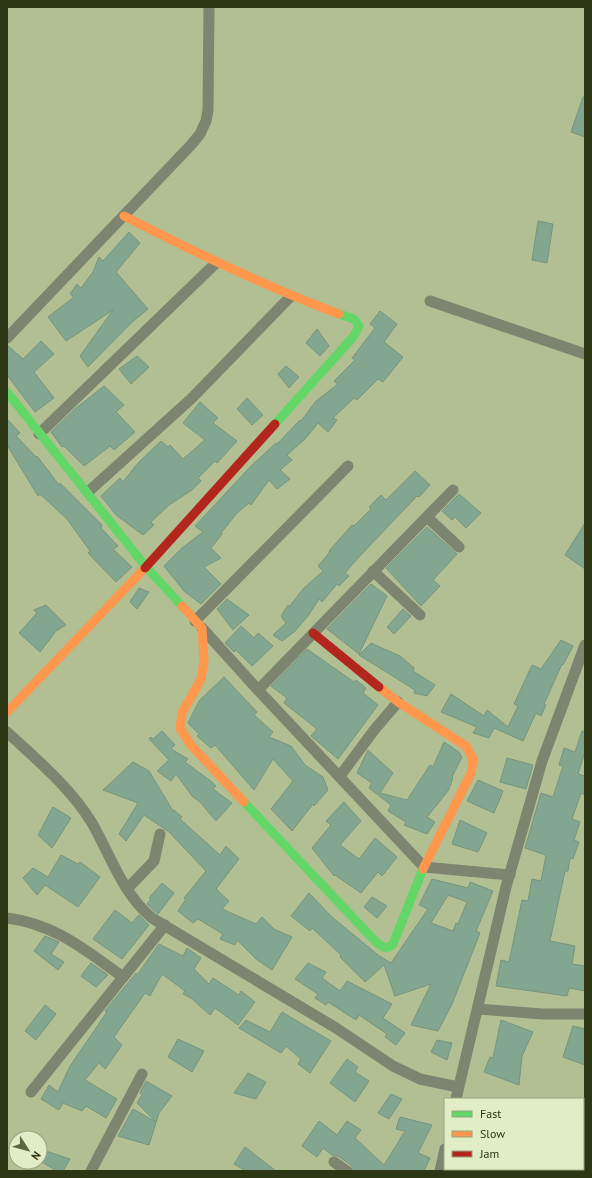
<svg xmlns="http://www.w3.org/2000/svg" width="592" height="1178" font-family="'PT Sans',sans-serif">
<style>
.building{fill:#82a68f;stroke:#76957e;fill-rule:evenodd}
.lines{fill:none;stroke-linecap:round;stroke-linejoin:round}
.street{stroke:#7d846f;stroke-width:11}
.fast{stroke:#63d668;stroke-width:9}
.slow{stroke:#ff974d;stroke-width:9}
.jam{stroke:#b3261e;stroke-width:9}
</style>
<rect width="100%" height="100%" fill="#b2bf93"/>
<!-- building -->
<g class="building">
<polygon points="583,97 585,97 585,137 571,132"/>
<polygon points="538,221 553,224 547,263 532,260"/>
<polygon points="129,232 140,243 116,272 148,309 130,324 88,367 80,356 113,310 66,341 48,317 74,297 70,294 77,284 81,288 93,272 99,257 103,261"/>
<polygon points="380,311 397,324 384,342 403,357 383,382 378,379 357,400 354,398 333,418 337,420 328,432 318,423 305,439 287,455 292,460 280,470 290,479 277,489 269,480 251,505 249,503 237,513 221,533 222,534 211,548 221,558 204,567 221,584 201,604 184,591 164,566 182,548 203,532 195,526 251,466 276,443 277,444 300,420 301,421 316,401 338,384 334,381 355,360 352,358 375,328 370,324"/>
<polygon points="317,329 329,346 320,356 306,343"/>
<polygon points="41,341 54,354 34,372 54,398 35,412 7,375 7,345 23,359"/>
<polygon points="137,356 149,367 131,384 119,369"/>
<polygon points="286,366 299,377 289,388 278,374"/>
<polygon points="104,386 124,405 116,412 135,432 114,450 110,446 84,466 64,446 62,447 51,432 76,408"/>
<polygon points="247,398 263,415 252,425 237,409"/>
<polygon points="200,402 218,418 213,423 237,441 217,463 215,461 198,478 201,481 192,490 169,505 151,522 154,525 143,535 116,515 101,496 120,478 123,482 138,463 161,441 168,447 170,445 183,459 205,440 183,423"/>
<polygon points="7,419 20,433 16,436 36,457 37,456 59,485 60,483 102,525 101,528 118,546 113,549 132,567 116,582 88,553 90,551 67,519 40,494 38,496 7,445"/>
<polygon points="415,471 430,485 419,497 417,496 358,558 345,573 349,576 339,586 337,584 322,602 319,599 308,616 294,632 282,641 273,635 286,623 281,616 288,605 289,607 303,589 323,571 318,566 330,552 329,551 352,525 354,526 371,509 369,507 381,495 386,500"/>
<polygon points="459,494 481,513 466,528 455,517 452,520 442,511"/>
<polygon points="585,523 585,569 565,555"/>
<polygon points="427,527 457,554 433,580 440,586 421,606 386,568"/>
<polygon points="371,584 387,596 359,654 327,629"/>
<polygon points="139,588 149,592 137,609 130,602"/>
<polygon points="227,599 249,615 233,630 217,609"/>
<polygon points="46,605 66,625 56,631 40,652 19,633 37,613 34,610"/>
<polygon points="403,609 411,616 394,634 387,627"/>
<polygon points="241,626 254,638 258,633 273,646 252,666 236,650 234,652 225,643"/>
<polygon points="561,640 573,646 563,665 562,664 544,704 546,705 541,716 536,713 523,741 494,728 489,738 473,733 477,727 441,712 451,694 484,716 487,710 508,727 518,706 514,704 532,665 541,669"/>
<polygon points="371,643 400,656 414,668 413,671 435,685 427,696 414,693 415,690 359,655"/>
<polygon points="307,649 354,682 356,680 360,683 366,688 363,693 378,705 338,759 311,736 317,729 284,703 287,698 271,686"/>
<polygon points="224,677 257,712 254,715 273,732 269,737 291,746 305,765 323,777 328,790 314,806 313,804 292,831 271,809 293,781 273,759 254,790 215,745 211,748 197,736 199,734 188,723 199,701"/>
<polygon points="162,731 175,745 171,749 188,759 185,762 212,782 216,786 213,789 232,803 216,821 200,802 192,796 176,774 171,781 157,771 169,760 149,739 151,737 153,739"/>
<polygon points="582,731 585,732 585,752 578,774 585,776 585,795 581,793 572,819 580,822 574,840 579,842 573,859 570,858 568,871 565,871 550,941 575,946 572,964 585,966 585,991 569,988 567,996 496,986 501,960 509,962 522,900 528,901 532,879 541,881 546,855 525,848 541,793 553,797 563,766 559,765 564,748 575,752"/>
<polygon points="444,742 459,752 462,757 452,777 453,778 448,791 427,817 435,822 427,834 404,825 406,822 388,811 391,805 369,788 372,783 357,773 368,750 393,773 380,793 407,800 430,765 433,767"/>
<polygon points="507,758 533,765 526,789 500,782"/>
<polygon points="133,762 149,771 173,811 174,810 182,817 180,819 220,855 226,846 239,859 216,889 229,901 222,909 256,924 262,917 274,929 292,937 272,970 256,959 237,940 235,945 220,939 223,934 198,919 193,923 178,911 186,899 184,898 206,871 169,832 144,815 126,841 119,834 138,803 103,790"/>
<polygon points="478,780 503,791 494,813 467,801"/>
<polygon points="344,802 361,821 340,845 359,859 375,838 397,857 382,876 378,872 361,893 335,875 334,876 312,848 331,825 326,821"/>
<polygon points="53,807 71,818 52,848 38,835"/>
<polygon points="460,820 487,833 478,852 452,844"/>
<polygon points="61,855 78,864 80,862 100,877 78,907 45,885 37,895 23,878 33,868 48,877"/>
<path d="M432,879L468,888L470,882L493,891L476,931L480,933L452,1004L438,1031L411,1025L431,984L395,996L384,965L365,982L340,957L341,955L312,928L310,931L291,916L309,893L332,917L378,955L391,963L428,909L419,905ZM448,895L467,902L458,924L456,923L453,931L431,923Z"/>
<polygon points="162,883 174,893 158,914 147,904 151,899 149,898"/>
<polygon points="372,897 387,906 377,918 364,907"/>
<polygon points="115,910 132,923 139,915 149,925 122,959 93,939"/>
<polygon points="45,936 59,942 51,954 64,962 58,970 34,951"/>
<polygon points="159,944 183,956 187,948 201,958 194,969 209,984 213,978 239,995 241,991 255,1002 238,1025 215,1008 210,1015 191,998 183,994 185,991 162,974 150,996 145,993 114,1037 122,1045 105,1069 99,1063 85,1080 117,1099 106,1118 86,1106 82,1111 63,1103 59,1110 41,1099 49,1085 58,1092 70,1066 107,1012 105,1011 136,973 137,975"/>
<polygon points="91,963 108,975 96,987 81,976"/>
<polygon points="308,963 326,972 322,978 340,991 347,981 392,1004 383,1018 405,1033 396,1045 385,1037 387,1034 359,1015 356,1020 328,1002 326,1005 315,998 318,994 295,979"/>
<polygon points="45,1005 56,1014 36,1040 25,1031"/>
<polygon points="282,1012 331,1041 310,1073 298,1064 301,1059 286,1046 281,1053 239,1028 246,1020 270,1032"/>
<polygon points="501,1020 533,1032 522,1056 519,1085 484,1072 490,1057 493,1058"/>
<polygon points="573,1026 585,1029 585,1065 563,1057"/>
<polygon points="178,1039 204,1051 192,1072 168,1057"/>
<polygon points="437,1040 452,1043 447,1060 431,1052"/>
<polygon points="347,1059 358,1067 355,1072 369,1081 355,1102 330,1083"/>
<polygon points="248,1073 266,1082 256,1099 234,1093"/>
<polygon points="146,1081 172,1096 159,1113 149,1145 118,1136 133,1109 156,1122 137,1103 142,1095 140,1093"/>
<polygon points="391,1094 402,1099 389,1119 378,1113"/>
<polygon points="400,1117 432,1125 418,1153 430,1158 424,1171 354,1171 351,1165 338,1156 332,1155 323,1148 317,1157 302,1146 319,1121 337,1135 347,1121 361,1130 355,1138 384,1165 405,1131 396,1129"/>
<polygon points="245,1147 276,1171 246,1171 234,1164"/>
<polygon points="40,1149 70,1159 63,1171 57,1171 40,1161"/>
</g>
<g class="lines">
<!-- street -->
<g class="street">
<polyline points="430,301 585,354"/>
<polyline points="7,338 191,145 200,134 206,121 208,110 209,7"/>
<polyline points="39,434 216,263"/>
<polyline points="453,490 258,690 424,867 510,875"/>
<polyline points="88,492 192,398 291,296"/>
<polyline points="427,517 459,547"/>
<polyline points="373,571 420,615"/>
<polyline points="195,621 348,466"/>
<polyline points="202,628 258,690"/>
<path d="M7,732C37,760 71,788 92,823C111,856 122,893 152,918L336,1028L393,1066L420,1079L458,1087"/>
<polyline points="340,776 375,729 398,702"/>
<polyline points="127,889 154,861 160,834"/>
<path d="M7,918C55,924 85,950 123,977"/>
<polyline points="478,1009 542,1014 585,1014"/>
<polyline points="31,1092 165,925"/>
<polyline points="456,1099 506,887 542,761 585,645"/>
<polyline points="583,1122 585,1116"/>
<polyline points="334,1162 347,1171"/>
<polyline points="570,1169 570,1171"/>
<polyline points="91,1171 142,1074"/>
<polyline points="440,1171 445,1149"/>
</g>
<!-- fast -->
<g class="fast">
<polyline points="7,392 146,567 182,606"/>
<polyline points="275,424 354,336 359,326 354,319 339,314"/>
<path d="M244,802L374,940C381,946 385,951 393,944L423,869"/>
</g>
<!-- slow -->
<g class="slow">
<path d="M124,216C194,252 264,286 339,314"/>
<polyline points="182,606 202,628 204,661 201,679 182,713 180,728 190,744 244,802"/>
<polyline points="379,687 398,702 466,746 473,759 471,773 423,869"/>
<polyline points="7,712 145,568"/>
</g>
<!-- jam -->
<g class="jam">
<polyline points="145,568 275,424"/>
<polyline points="313,633 379,687"/>
</g>
</g>
<!-- border -->
<rect width="592" height="1178" fill="none" stroke="#2d3615" stroke-width="16"/>
<!-- legend -->
<rect x="444" y="1098" width="140" height="72" fill="#e0edc5" stroke="#98a47f"/>
<rect x="452" y="1111" width="20" height="6" fill="#63d668" stroke="#98a47f"/>
<text x="480" y="1118" font-size="12" fill="#2d3615">Fast</text>
<rect x="452" y="1131" width="20" height="6" fill="#ff974d" stroke="#98a47f"/>
<text x="480" y="1138" font-size="12" fill="#2d3615">Slow</text>
<rect x="452" y="1151" width="20" height="6" fill="#b3261e" stroke="#98a47f"/>
<text x="480" y="1158" font-size="12" fill="#2d3615">Jam</text>
<!-- north arrow -->
<g transform="translate(28 1150) rotate(126)"><circle r="19" fill="#e0edc5" stroke="#98a47f"/>
<path d="M0-3L7 15L0 10L-7 15Z" fill="#5c6641"/>
<text y="-6" font-size="11" font-weight="bold" text-anchor="middle" fill="#2d3615">N</text>
</g>
</svg>
